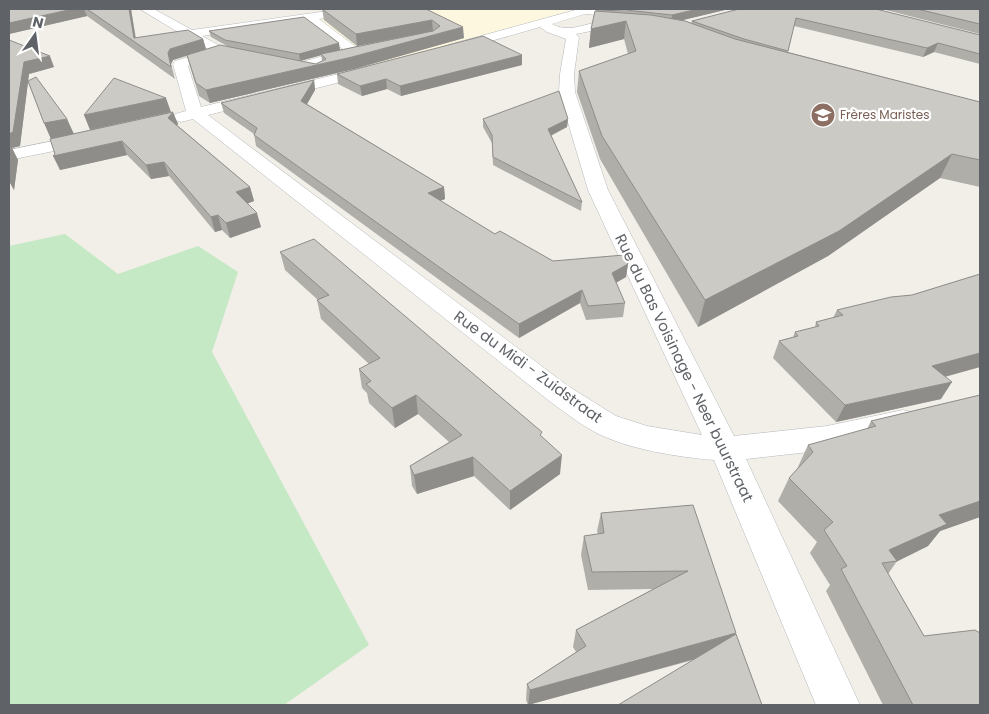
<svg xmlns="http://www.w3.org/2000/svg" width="989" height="714" font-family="Poppins,sans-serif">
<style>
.commercial{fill:#fef7e0}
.green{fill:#c5e8c5}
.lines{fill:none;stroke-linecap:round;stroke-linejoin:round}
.minor-casing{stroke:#b5b8bc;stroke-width:1}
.minor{fill:#fff;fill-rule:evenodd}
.wall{fill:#afaea9;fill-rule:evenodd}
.shaded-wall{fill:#8f8d8a}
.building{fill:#cccac5;stroke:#8f8d8a}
.labels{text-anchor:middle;stroke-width:4.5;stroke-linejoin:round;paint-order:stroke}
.far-education-label{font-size:12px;fill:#785e54;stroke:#fff;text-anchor:start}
.street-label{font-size:15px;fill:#5f6368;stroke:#fff}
</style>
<rect width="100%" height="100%" fill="#f1efe8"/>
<!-- commercial -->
<polygon class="commercial" points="344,9 577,9 369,68 336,42 309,14"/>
<!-- green -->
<polygon class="green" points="65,234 118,274 198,246 238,272 212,352 369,645 284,705 9,705 9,246"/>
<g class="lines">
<defs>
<g id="minor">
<path d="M140,9H154L192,30L342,9H370L364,12L319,19L356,47L361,48L363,51L361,54L300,71L295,70L293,67L295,64L344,50L306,21L202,36L229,51L227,54L188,66L201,107L372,66L377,67L379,70L377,73L208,115L568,386L616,416L647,426L702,435L588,190L559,92L560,74L566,39L547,32L540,27L453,52L446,48L448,45L579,9H610L621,15V19L596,30L576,34L579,37L574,74L575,92L608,190L734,436L827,426L903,410L914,413L918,421L914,429L827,450L746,459L860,705H816L714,460C678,457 625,449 593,431C577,422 563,411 548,400L193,119L181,122L175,120L173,117L175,114L186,111L173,64L175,61L209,51ZM585,14L609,16C594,23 567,34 552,24Z"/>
<polygon points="88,134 94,135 97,139 94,143 9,160 9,150"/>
</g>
</defs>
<!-- minor casing -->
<use href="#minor" class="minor-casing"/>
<!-- minor -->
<use href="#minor" class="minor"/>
</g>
<!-- wall -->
<g class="wall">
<path d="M9,9H131L136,38L203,39L206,49L227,46L211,37L209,31L340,50L433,31L357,46L324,20L322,9H426L464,38L354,69L210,103L199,96L187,56L173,60L171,64L175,79L87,16L9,34ZM321,55L322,61L316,64L300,61Z"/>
<polygon points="729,9 682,20 691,23 692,21 739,9 980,35 980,64 934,52 923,57 794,26 788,52 980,102 980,187 940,178 828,256 698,327 600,159 577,92 579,71 628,54 624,39 589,48 591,29 595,11"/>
<polygon points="882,9 980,9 980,34"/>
<polygon points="9,40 54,67 29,74 28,81 67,119 73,134 171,112 178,124 177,125 250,187 254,201 248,203 261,227 230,238 222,230 215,232 169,176 151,179 127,155 60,170 51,139 28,82 20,146 12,148 18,160 14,190 9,181"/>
<polygon points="522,65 401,96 387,89 362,96 338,84 337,74"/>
<polygon points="314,80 315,90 307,104 444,187 445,199 440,201 495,234 553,261 628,264 626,277 616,283 625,303 623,317 586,320 580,303 519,338 256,146 254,134 224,113 221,103"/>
<polygon points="483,119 568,119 567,127 551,136 582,202 581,211 493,165 492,143 483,127"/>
<polygon points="280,252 542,437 560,474 510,510 474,476 417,494 412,486 410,466 449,442 418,414 395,428 369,403 367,393 362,388 359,369 369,364 321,319 317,300 318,300 285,270"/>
<polygon points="980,274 980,367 945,377 941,399 836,422 773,358 779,341 793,337 795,332 815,327 816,322 833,318 837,310 912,295"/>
<polygon points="980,395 980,517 940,531 928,546 897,561 888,574 924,636 980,705 883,705 826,591 830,585 810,553 817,542 778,501 789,478 797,469 808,445 867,429 871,421"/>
<polygon points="693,505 693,660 528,705 526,700 527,684 576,652 573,647 576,630 653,589 588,590 581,555 584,536 598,534 597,531 601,513"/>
</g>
<!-- shaded-wall -->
<g class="shaded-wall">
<polygon points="73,9 84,9 87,16 9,34 9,23"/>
<polygon points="129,9 131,9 136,43 134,38"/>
<polygon points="698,9 729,9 671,23 672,15"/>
<polygon points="432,20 433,31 357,46 356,34"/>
<polygon points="626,21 624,39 589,48 591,29"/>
<polygon points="463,27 464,38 354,69 210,103 206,90 352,57"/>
<polygon points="203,39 206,49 173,60 171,64 175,79 168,53 170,49"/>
<polygon points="339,43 340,50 300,61 299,54"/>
<polygon points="938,43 934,52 923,57 927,48"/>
<polygon points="522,55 522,65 401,96 400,86"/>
<polygon points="50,56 54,67 29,74 20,146 12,148 18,160 14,190 9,181 9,134 24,62"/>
<polygon points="386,79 387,89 362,96 360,86"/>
<polygon points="314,80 315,90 303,111 301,101"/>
<polygon points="166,98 171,112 90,130 84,115"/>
<polygon points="173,112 178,124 173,131 168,118"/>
<polygon points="67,119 74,134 51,139 44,123"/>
<polygon points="568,119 567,127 547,137 548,129"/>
<polygon points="122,141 127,155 60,170 53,156"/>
<polygon points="952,154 940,178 828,256 698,327 705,300"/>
<polygon points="164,162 169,176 151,179 146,165"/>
<polygon points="250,187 254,201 241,206 236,192"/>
<polygon points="444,187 445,199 429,205 428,193"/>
<polygon points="257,213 261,227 230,238 226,223"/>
<polygon points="218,215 222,230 215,232 211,217"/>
<polygon points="628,264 626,277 610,286 612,273"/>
<polygon points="582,290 580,303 519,338 519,324"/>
<polygon points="980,353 980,367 921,383 932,366"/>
<polygon points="952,382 941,399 836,422 845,405"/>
<polygon points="416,395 418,414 395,428 392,408"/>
<polygon points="562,455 560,474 510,510 510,491"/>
<polygon points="473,457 474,476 417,494 414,475"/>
<polygon points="980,501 980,517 940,531 928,546 896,562 889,550 939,515"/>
<polygon points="736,633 727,650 528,705 530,690"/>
</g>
<!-- building -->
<g class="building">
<polygon points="9,9 73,9 9,23"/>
<polygon points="87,9 129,9 134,38 188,30 203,39 170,49 168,53 171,67"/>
<polygon points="322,9 426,9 463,27 352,57 206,90 196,83 187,55 220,45 316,64 326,59 321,54 433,31 440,26 432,20 356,34"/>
<polygon points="597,9 698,9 672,15 626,10 596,11"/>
<polygon points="739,9 876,9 980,35 980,54 938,43 927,48 796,18 788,51 744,39 692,21"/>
<polygon points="917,9 980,9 980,24"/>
<polygon points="595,11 651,15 685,21 735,39 980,102 980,160 952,154 839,231 705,300 602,136 579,71 636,51 626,21 591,29"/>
<polygon points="304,17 339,43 299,54 225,40 209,31"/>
<polygon points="483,36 522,55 400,86 386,79 360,86 337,74"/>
<polygon points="9,40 50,56 24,62 13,132 9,134"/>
<polygon points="36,77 67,119 44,123 28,81"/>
<polygon points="114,78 166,98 84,115"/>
<polygon points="314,80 301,101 444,187 428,193 495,234 500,231 553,261 624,255 628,264 612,273 625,303 588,306 582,290 519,324 254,135 257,128 221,103"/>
<polygon points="559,91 568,119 548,129 582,202 493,157 492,135 483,119"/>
<polygon points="173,112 168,118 250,187 236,192 257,213 226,223 218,215 211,217 164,162 146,165 122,141 53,156 55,154 50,139"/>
<polygon points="9,147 11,147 9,161"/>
<polygon points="314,239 542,432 540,435 562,455 510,491 473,457 414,475 410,466 462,435 416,395 392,408 366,384 371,381 359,369 380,358 317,300 329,295 280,252"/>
<polygon points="980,274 980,353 932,366 952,382 845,405 779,341 798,336 795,332 819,326 816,322 843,315 837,310 891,297 912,295"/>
<polygon points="980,395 980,501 939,515 947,524 889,550 897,561 882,563 924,636 975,630 980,633 980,705 913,705 841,569 847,566 824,530 833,522 789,478 813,452 808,445 876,426 871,421"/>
<polygon points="693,505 736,633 530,690 527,684 586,646 576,630 688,571 592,572 584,536 604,533 601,513"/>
<polygon points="736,634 762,705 618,705"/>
</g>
<!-- icons -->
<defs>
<symbol id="school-disc" viewBox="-11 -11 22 22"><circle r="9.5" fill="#8d6e63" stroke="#fff"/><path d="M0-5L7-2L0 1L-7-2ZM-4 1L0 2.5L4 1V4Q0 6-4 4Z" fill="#fff"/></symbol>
</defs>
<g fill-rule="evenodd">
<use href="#school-disc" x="809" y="101" width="28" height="28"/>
</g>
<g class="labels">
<!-- far-education labels -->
<g class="far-education-label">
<text x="840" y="119">Frères Maristes</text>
</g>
<!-- street labels -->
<g class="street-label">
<text transform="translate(528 367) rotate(36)" y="5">Rue du Midi - Zuidstraat</text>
<text transform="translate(684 368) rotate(64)" y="5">Rue du Bas Voisinage - Neer buurstraat</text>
</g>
</g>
<!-- border -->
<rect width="989" height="714" fill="none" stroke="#5f6368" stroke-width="20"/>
<!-- north arrow -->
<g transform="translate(35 35) rotate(14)" stroke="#ffffff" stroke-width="4" paint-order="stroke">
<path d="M0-4L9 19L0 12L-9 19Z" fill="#5f6368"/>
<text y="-8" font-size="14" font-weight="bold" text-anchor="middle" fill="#5f6368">N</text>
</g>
</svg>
